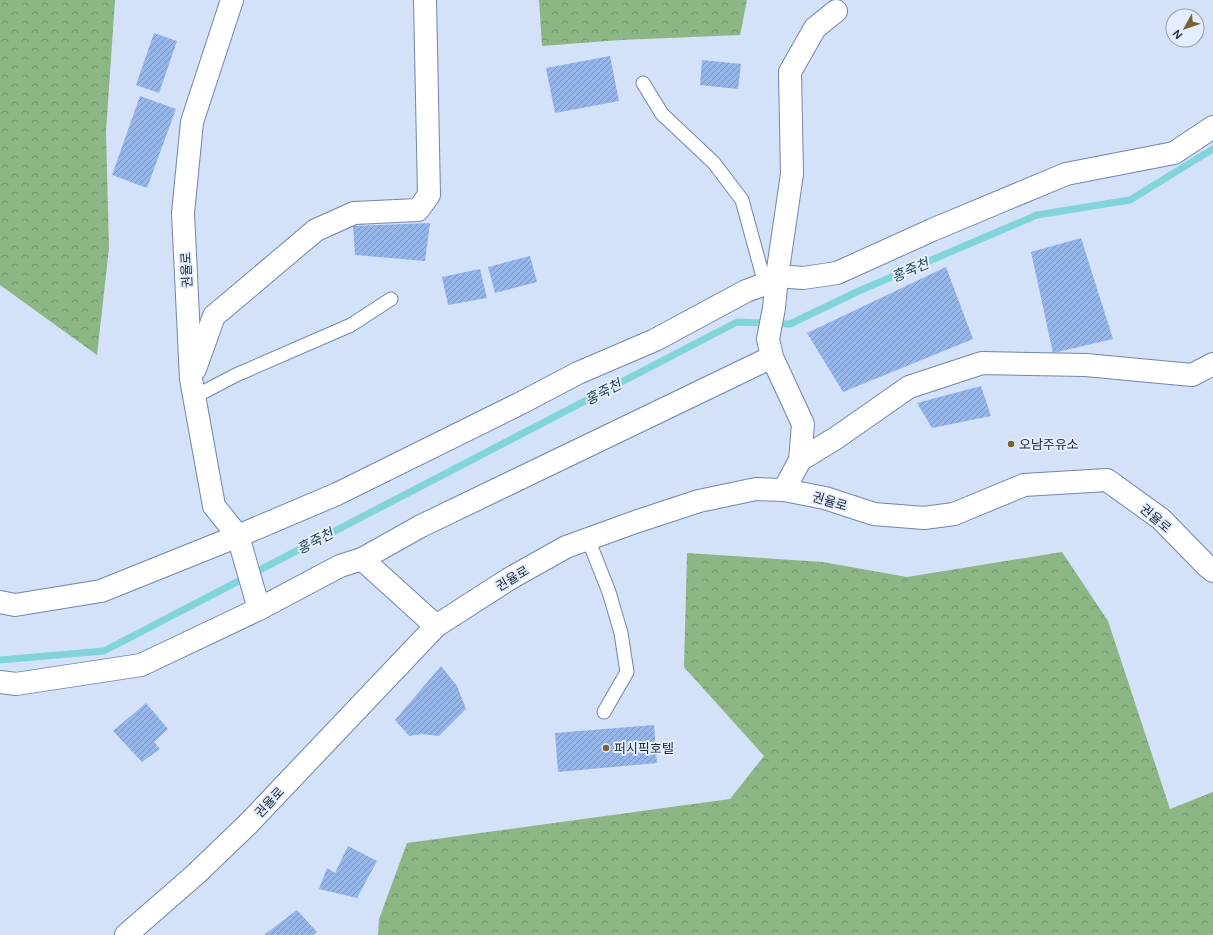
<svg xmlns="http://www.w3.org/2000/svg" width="1213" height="935" font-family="'DM Sans','Noto Sans KR',sans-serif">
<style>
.forest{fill:url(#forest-crowns)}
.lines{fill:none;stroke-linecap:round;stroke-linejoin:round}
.stream{stroke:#81d4d9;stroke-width:7}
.building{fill:url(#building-hatch)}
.lane-casing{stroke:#7186aa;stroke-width:15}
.street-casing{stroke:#7186aa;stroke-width:24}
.secondary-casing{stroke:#7186aa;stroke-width:24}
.lane{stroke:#fff;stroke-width:13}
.street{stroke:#fff;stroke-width:22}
.secondary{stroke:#fff;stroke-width:22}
.poi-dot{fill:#7c6233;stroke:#e4eefe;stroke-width:1.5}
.labels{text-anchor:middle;stroke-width:4;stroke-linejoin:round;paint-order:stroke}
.street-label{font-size:13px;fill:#1f2836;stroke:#e4eefe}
.poi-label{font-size:13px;fill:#1f2836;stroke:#e4eefe;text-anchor:start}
.water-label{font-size:14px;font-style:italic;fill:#234a4d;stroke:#e4eefe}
</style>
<defs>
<pattern id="forest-crowns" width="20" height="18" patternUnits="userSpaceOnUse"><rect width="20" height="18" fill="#8db685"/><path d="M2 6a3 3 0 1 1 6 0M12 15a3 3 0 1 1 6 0" fill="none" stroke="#73946e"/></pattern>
<pattern id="building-hatch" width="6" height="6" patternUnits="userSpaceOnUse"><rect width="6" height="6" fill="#96b5e8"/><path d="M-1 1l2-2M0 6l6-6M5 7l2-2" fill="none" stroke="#7a93bd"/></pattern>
</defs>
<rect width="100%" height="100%" fill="#d3e1f9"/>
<!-- forest -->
<g class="forest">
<polygon points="0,0 115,0 106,132 109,248 97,355 0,285"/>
<polygon points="539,0 747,0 740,35 620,40 542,46"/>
<polygon points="1062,552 1108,621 1170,809 1213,792 1213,935 378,935 379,919 407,843 730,799 764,756 684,667 687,553 823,562 907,577"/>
</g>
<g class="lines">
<!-- stream -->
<polyline class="stream" points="0,660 104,651 737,322 790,324 861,290 1037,215 1130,200 1213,149"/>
</g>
<!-- building -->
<g class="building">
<polygon points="154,33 177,41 159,93 136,85"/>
<polygon points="610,56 619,101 555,113 546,68"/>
<polygon points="702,60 741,64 738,89 700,85"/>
<polygon points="140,96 176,109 147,188 112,175"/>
<polygon points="430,223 425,261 355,255 353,226"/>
<polygon points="1081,238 1113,339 1053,353 1031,252"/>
<polygon points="530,256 537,282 495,293 488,267"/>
<polygon points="946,267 973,339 843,392 807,333"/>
<polygon points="480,269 487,298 448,305 442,277"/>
<polygon points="981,386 991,416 932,428 917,403"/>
<polygon points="441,666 457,686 466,709 439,736 421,734 409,736 395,720"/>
<polygon points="146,703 168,729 154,742 160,749 142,762 113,731"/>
<polygon points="654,725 657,763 558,772 555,733"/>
<polygon points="348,846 377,861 357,898 319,889 327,868 335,873"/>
<polygon points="297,910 317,932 313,935 264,935"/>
</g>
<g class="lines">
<defs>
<g id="lane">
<polyline points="643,83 662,114 714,163 742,200 765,284"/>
<polyline points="194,397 236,375 351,325 391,299"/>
<polyline points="588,539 609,592 621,633 627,672 604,712"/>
</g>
<g id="street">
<polyline points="232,0 192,122 183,213 191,379 214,506 238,536 259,609"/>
<polyline points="195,369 214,316 316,230 354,213 418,210 429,195 425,0"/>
<polyline points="800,460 836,438 909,387 982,363 1086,365 1192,375 1213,364"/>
<polyline points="784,490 800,460 803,424 772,357 768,339 774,308 777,276 792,174 790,72 815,28 836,11"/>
<polyline points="362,559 421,526 772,357"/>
<polyline points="0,602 15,605 101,591 238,536 337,494 521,403 578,373 655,340 746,291 765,284 777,276 803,278 837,273 932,230 1066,174 1174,153 1213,127"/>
<polyline points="0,682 16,684 141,665 259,609 340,566 362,559 436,626"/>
</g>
<polyline id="secondary" points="126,935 196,874 249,823 436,626 509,579 566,547 638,521 699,501 756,489 784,490 825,498 874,514 924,518 954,514 1024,485 1107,480 1161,519 1208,567 1213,571"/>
</defs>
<!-- lane casing -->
<use href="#lane" class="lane-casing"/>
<!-- street casing -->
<use href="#street" class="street-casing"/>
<!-- secondary casing -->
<use href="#secondary" class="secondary-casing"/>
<!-- lane -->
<use href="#lane" class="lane"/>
<!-- street -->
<use href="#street" class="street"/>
<!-- secondary -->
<use href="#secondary" class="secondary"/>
</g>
<!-- markers -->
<g class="poi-dot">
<circle cx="1011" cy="444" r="4"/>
<circle cx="606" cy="748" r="4"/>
</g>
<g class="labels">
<!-- street labels -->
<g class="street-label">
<text transform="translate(186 270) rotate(-93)" y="5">권율로</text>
<text transform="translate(830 501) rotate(16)" y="5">권율로</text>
<text transform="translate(1156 518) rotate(40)" y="5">권율로</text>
<text transform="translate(512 578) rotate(-31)" y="5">권율로</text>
<text transform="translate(269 802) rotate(-47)" y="5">권율로</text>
</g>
<!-- poi labels -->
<g class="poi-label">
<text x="1019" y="449">오남주유소</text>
<text x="614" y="753">퍼시픽호텔</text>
</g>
<!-- water labels -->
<g class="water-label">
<text transform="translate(910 270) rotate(-23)" y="5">홍죽천</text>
<text transform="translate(603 392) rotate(-27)" y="5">홍죽천</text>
<text transform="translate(315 541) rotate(-27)" y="5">홍죽천</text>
</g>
</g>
<!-- north arrow -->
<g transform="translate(1185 28) rotate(230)"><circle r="19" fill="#e4eefe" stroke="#959fae"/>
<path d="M0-3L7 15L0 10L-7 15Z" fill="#7c6233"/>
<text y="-6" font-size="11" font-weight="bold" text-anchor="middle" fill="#1f2836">N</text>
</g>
</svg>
